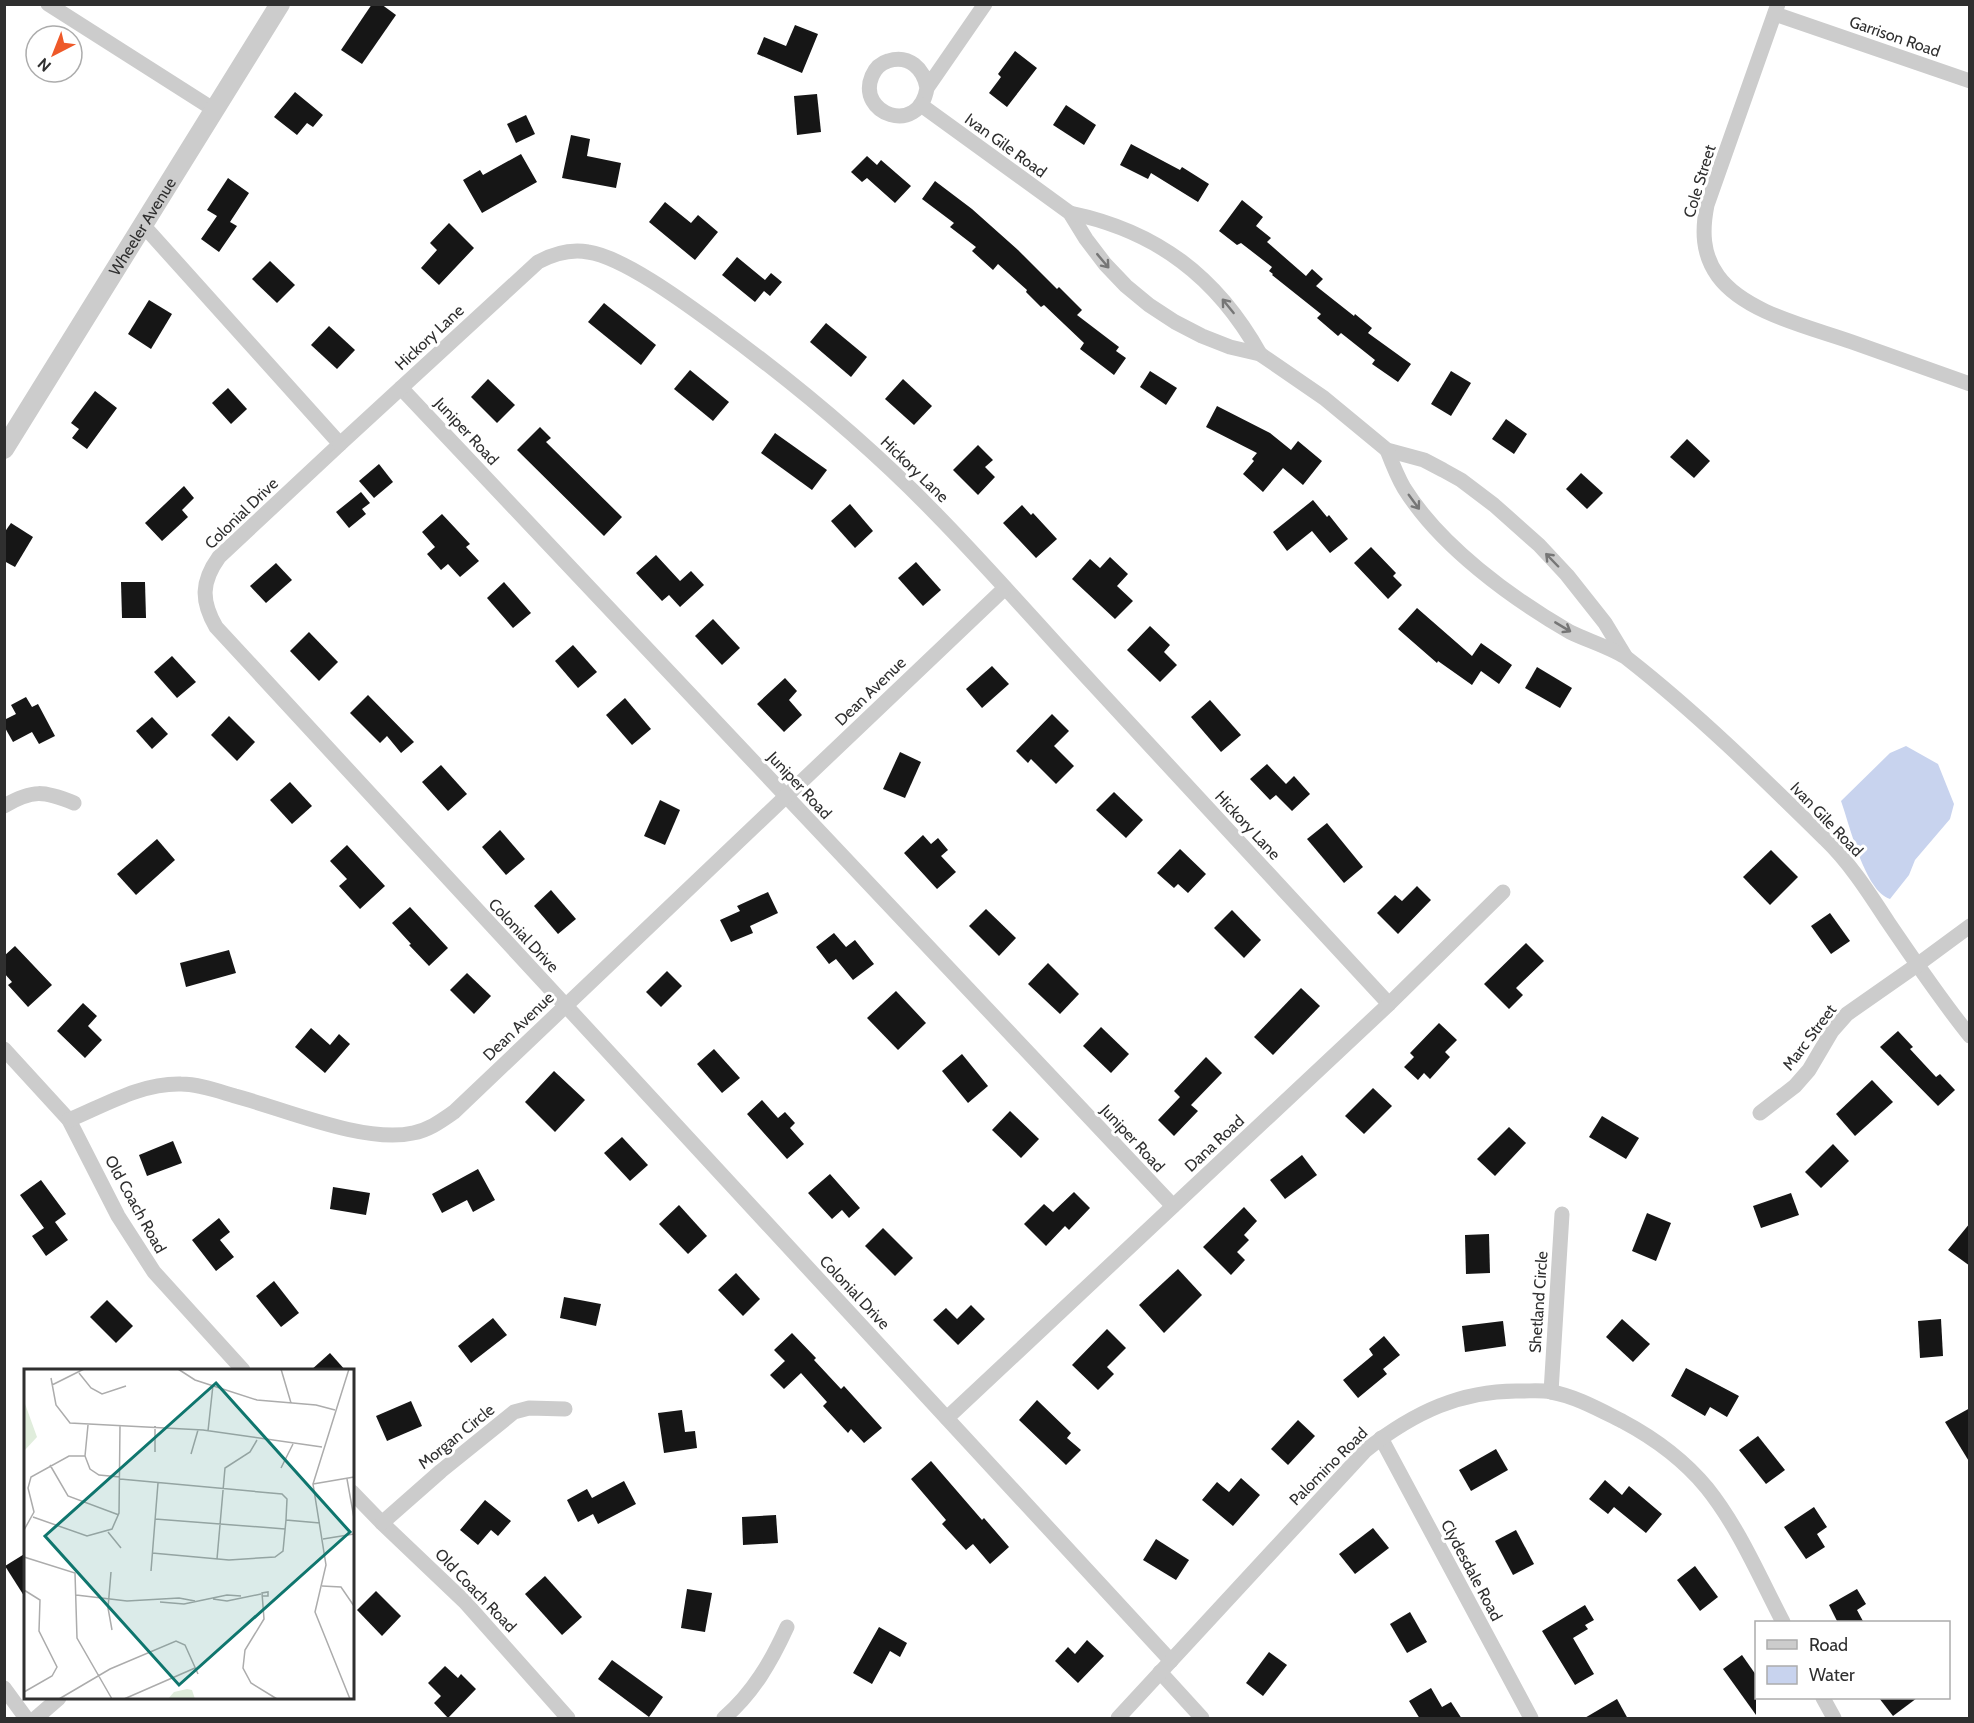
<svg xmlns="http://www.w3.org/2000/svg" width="1974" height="1723" font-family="Cabin,sans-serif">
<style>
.water{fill:#c8d3ee}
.building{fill:#161616}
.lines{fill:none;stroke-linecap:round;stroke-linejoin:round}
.minor{stroke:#ccc;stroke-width:15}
.tertiary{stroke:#ccc;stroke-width:20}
.oneway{stroke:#767676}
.labels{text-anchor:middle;stroke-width:6;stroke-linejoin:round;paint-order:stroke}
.street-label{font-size:16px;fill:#2f2f2f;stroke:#fff}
.inset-road{fill:none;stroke:#acacac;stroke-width:1.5}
.view{fill:#0f766e;fill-opacity:0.15;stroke:#0f766e;stroke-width:3}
.inset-edge{fill:none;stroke:#2f2f2f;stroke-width:3}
</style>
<rect width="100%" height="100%" fill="#fff"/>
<!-- water -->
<path class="water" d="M1906,746L1938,764L1954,804L1950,819L1915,860L1909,875L1890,899C1865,891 1850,826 1841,801L1890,753Z"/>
<!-- building -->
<g class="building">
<polygon points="372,4 381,4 396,15 362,64 341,50"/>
<polygon points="795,25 818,34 802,73 757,54 764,37 786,46"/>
<polygon points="1015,51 1037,68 1007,107 989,93 1001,77 998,74"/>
<polygon points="295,92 323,115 313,127 307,123 297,135 274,117"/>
<polygon points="817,94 821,132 797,135 794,96"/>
<polygon points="1066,105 1096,125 1084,145 1053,125"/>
<polygon points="526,115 535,134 516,143 507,124"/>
<polygon points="571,135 590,139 587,156 621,163 616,188 562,178"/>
<polygon points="1131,144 1180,170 1182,167 1209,184 1198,202 1151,173 1148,179 1120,165"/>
<polygon points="521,154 537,182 482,213 463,180 480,170 483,175"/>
<polygon points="867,156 877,165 881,160 911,186 895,203 867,178 862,182 851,172"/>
<polygon points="228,178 249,193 230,222 237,226 219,252 201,239 217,216 207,210"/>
<polygon points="935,181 972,209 1018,250 1057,289 1059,287 1082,310 1077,315 1119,347 1116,351 1126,358 1114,375 1080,349 1084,343 1044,305 1041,307 1026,292 1027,290 998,264 993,270 972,251 976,247 950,227 954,223 922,199"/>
<polygon points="1242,200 1263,217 1256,226 1271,238 1267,242 1306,276 1312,269 1323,279 1316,286 1354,316 1355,314 1372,328 1368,333 1411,364 1398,382 1372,364 1375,360 1341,333 1338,336 1317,318 1321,314 1272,275 1273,274 1269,271 1272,267 1241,243 1237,245 1219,231"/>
<polygon points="665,202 691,223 698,215 718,232 695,260 649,222"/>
<polygon points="449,223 474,248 439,285 421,268 437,250 430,243"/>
<polygon points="737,257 765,280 771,273 782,282 770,296 764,291 755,302 722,275"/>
<polygon points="270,261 295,285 277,303 252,279"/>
<polygon points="149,300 172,314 151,349 128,334"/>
<polygon points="604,303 656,345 641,365 588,322"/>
<polygon points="826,323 867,357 851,377 810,342"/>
<polygon points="329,326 355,350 337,369 311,345"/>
<polygon points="690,370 729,402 713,421 674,389"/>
<polygon points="1150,371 1177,388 1166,405 1140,387"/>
<polygon points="1451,371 1471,383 1451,416 1431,404"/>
<polygon points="488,379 515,405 497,423 471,397"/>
<polygon points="903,379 932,406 914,425 885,399"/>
<polygon points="228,388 247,409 231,424 212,403"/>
<polygon points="95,391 117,408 87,449 72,438 79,429 71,423"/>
<polygon points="1217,406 1270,433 1291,450 1298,441 1322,461 1303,485 1283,468 1263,492 1243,474 1254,461 1252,459 1257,453 1206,427"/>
<polygon points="1506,419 1527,434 1514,454 1492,439"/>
<polygon points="540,427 551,438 546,442 622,517 604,536 517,450"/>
<polygon points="775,433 827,470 812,490 761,453"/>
<polygon points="1687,439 1710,461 1694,478 1670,457"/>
<polygon points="978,445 993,460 985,467 995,477 978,495 953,470"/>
<polygon points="379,464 393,482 374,498 359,481"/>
<polygon points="1581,473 1603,493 1587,509 1566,489"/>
<polygon points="184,486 194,498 182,510 188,517 162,541 145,523"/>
<polygon points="361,492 370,503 362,509 366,514 349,528 336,512"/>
<polygon points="1313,500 1327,517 1329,515 1348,539 1330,553 1312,531 1287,551 1273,532"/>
<polygon points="850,504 873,531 855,548 831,521"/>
<polygon points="1022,505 1031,515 1033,513 1057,539 1036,558 1003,523"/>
<polygon points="442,514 470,544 466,547 479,561 460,577 448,564 441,570 427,554 435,547 422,532"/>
<polygon points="11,523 33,537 15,567 4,561 4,533"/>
<polygon points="1371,547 1396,573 1393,576 1402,585 1388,599 1354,563"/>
<polygon points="656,555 680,581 691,571 704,585 680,607 669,595 662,601 636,573"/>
<polygon points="1110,557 1128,574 1117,586 1133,601 1115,619 1072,579 1090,559 1100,568"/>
<polygon points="916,562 941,590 923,606 898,578"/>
<polygon points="276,563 292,580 266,603 250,586"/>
<polygon points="121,582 145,582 146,618 122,618"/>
<polygon points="504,582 531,613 513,628 487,598"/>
<polygon points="1417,608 1472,656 1481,643 1512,665 1499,684 1481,671 1472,685 1438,661 1437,663 1398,629"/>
<polygon points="713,619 740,648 722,665 695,636"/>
<polygon points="1150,626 1170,645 1164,652 1177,665 1160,682 1127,650"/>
<polygon points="309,632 338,662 319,681 290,651"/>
<polygon points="573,645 597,672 578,688 555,661"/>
<polygon points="172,656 196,682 177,698 154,672"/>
<polygon points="992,666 1009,684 982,708 966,689"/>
<polygon points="1537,667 1572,688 1560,708 1525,688"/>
<polygon points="785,678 797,691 789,700 802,715 784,732 757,704"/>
<polygon points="368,695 414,742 401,753 387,736 380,743 350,713"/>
<polygon points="26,697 32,707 38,704 55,736 39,744 32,732 13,742 4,726 4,720 16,714 11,705"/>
<polygon points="625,698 651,729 632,745 606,715"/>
<polygon points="1210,700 1241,735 1221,752 1191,717"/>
<polygon points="1052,714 1069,731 1054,746 1074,766 1056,784 1031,759 1028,763 1016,751"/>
<polygon points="229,716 255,742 237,761 211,735"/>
<polygon points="152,717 168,734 152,749 136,731"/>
<polygon points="900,752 921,762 905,798 883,789"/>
<polygon points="1267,764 1286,784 1294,776 1310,794 1292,811 1276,795 1270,800 1250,779"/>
<polygon points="441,765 467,794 448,811 422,782"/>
<polygon points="290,782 312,806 292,824 270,800"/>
<polygon points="1114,792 1143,820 1126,838 1096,810"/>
<polygon points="660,800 680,810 665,845 644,836"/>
<polygon points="1327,823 1363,867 1344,883 1307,839"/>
<polygon points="500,830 525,859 506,875 482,847"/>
<polygon points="923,835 931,844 938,838 948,850 941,856 956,872 937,889 904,853"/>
<polygon points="157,839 175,860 136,895 117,874"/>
<polygon points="347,845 385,886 360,909 339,886 347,879 330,861"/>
<polygon points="1180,849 1206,874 1188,893 1178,884 1174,888 1157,873"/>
<polygon points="1771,850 1798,877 1770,905 1743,877"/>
<polygon points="1417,886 1431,900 1398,934 1377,913 1395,895 1402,901"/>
<polygon points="551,890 576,919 558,934 534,906"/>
<polygon points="768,892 778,913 750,926 753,933 731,942 720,920 740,911 737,906"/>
<polygon points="410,907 448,948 429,966 409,945 411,944 392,923"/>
<polygon points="986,909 1016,938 999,956 969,926"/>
<polygon points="1232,910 1261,940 1244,958 1214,928"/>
<polygon points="1830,913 1850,941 1831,954 1811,926"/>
<polygon points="834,933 846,947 855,940 874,964 853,980 836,959 829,964 816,947"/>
<polygon points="1526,943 1544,961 1516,988 1523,995 1509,1009 1484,984"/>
<polygon points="15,946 52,985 28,1007 8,985 12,982 4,973 4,956"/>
<polygon points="229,950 236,973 186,987 180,963"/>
<polygon points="1048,963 1079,994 1060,1014 1028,984"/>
<polygon points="667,971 682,986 661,1007 646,992"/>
<polygon points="467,973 491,996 474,1014 450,990"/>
<polygon points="1301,988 1320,1006 1273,1055 1254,1037"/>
<polygon points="896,991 926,1023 898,1050 867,1018"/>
<polygon points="83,1003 97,1016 88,1026 102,1040 85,1058 57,1031"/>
<polygon points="1439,1023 1457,1040 1445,1052 1450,1057 1430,1079 1424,1073 1418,1080 1404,1067 1414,1057 1410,1053"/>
<polygon points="1101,1027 1129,1054 1111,1073 1083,1046"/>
<polygon points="311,1028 330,1045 339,1034 350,1044 325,1073 295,1047"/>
<polygon points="1898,1031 1913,1047 1910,1049 1936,1077 1940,1074 1955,1090 1938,1106 1880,1047"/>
<polygon points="714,1049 740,1078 722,1093 697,1064"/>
<polygon points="962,1054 988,1086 968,1103 942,1071"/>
<polygon points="1206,1057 1222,1073 1191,1105 1198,1111 1174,1136 1158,1120 1180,1097 1174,1091"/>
<polygon points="554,1071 585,1100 555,1132 525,1102"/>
<polygon points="1872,1080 1893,1102 1855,1136 1836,1114"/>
<polygon points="1373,1088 1392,1106 1364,1134 1345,1116"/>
<polygon points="762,1100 778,1118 785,1112 795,1123 790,1128 804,1144 787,1159 747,1114"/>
<polygon points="1010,1111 1039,1139 1021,1158 992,1130"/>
<polygon points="1602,1116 1639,1138 1626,1159 1589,1137"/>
<polygon points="1509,1127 1526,1143 1495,1176 1477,1159"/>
<polygon points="622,1137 648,1165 630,1181 604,1153"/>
<polygon points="173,1141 182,1163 147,1176 139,1155"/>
<polygon points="1833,1144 1849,1161 1821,1188 1805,1172"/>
<polygon points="1302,1155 1317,1175 1285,1199 1270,1180"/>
<polygon points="478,1169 495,1200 473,1212 467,1200 442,1213 432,1194"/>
<polygon points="830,1174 860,1208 849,1218 842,1210 832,1219 808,1193"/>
<polygon points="41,1180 66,1214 55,1222 68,1240 46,1256 32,1236 44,1228 20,1195"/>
<polygon points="333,1187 370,1193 366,1215 330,1209"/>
<polygon points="1074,1192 1090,1208 1069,1230 1065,1226 1046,1246 1024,1224 1044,1204 1053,1212"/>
<polygon points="1791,1193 1799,1215 1761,1228 1753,1206"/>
<polygon points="679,1205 707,1236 688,1254 659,1224"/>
<polygon points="1244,1207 1257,1221 1244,1235 1249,1240 1237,1252 1245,1260 1231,1275 1203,1247"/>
<polygon points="1647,1213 1671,1223 1656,1261 1632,1251"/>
<polygon points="219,1218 230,1232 220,1240 234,1257 216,1271 192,1240"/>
<polygon points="1970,1223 1970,1266 1948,1250"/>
<polygon points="883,1228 913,1258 895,1276 865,1246"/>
<polygon points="1489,1234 1490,1273 1466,1274 1465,1235"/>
<polygon points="1178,1269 1202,1295 1164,1333 1139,1305"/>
<polygon points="736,1273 760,1299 743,1316 718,1290"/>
<polygon points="274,1281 299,1313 281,1327 256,1296"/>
<polygon points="564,1297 601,1304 596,1326 560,1318"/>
<polygon points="107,1300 133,1326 116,1343 90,1317"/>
<polygon points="971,1305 985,1319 958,1345 933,1320 946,1308 957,1319"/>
<polygon points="493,1318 507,1335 471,1363 458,1346"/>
<polygon points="1622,1319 1650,1344 1633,1362 1606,1337"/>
<polygon points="1941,1319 1943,1356 1920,1358 1918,1321"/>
<polygon points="1503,1321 1506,1346 1465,1352 1462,1326"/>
<polygon points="1107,1329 1126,1348 1107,1367 1114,1374 1098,1390 1072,1365"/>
<polygon points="792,1333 816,1358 814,1360 841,1389 844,1386 882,1428 864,1443 851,1429 848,1433 823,1406 827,1402 801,1373 784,1389 770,1375 785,1361 774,1350"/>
<polygon points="1384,1336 1400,1355 1383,1369 1387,1374 1358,1398 1343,1380 1373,1355 1369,1349"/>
<polygon points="330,1353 346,1371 310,1371"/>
<polygon points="1686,1368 1739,1396 1727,1417 1710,1407 1705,1416 1671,1396"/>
<polygon points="1037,1400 1071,1433 1067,1438 1081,1450 1066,1465 1019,1420"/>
<polygon points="411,1401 422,1426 387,1441 376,1416"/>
<polygon points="1970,1408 1970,1463 1945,1422"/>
<polygon points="682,1410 685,1432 695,1431 697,1448 664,1453 658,1413"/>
<polygon points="1298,1420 1315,1436 1288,1465 1271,1449"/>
<polygon points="1758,1436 1785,1470 1766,1484 1739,1450"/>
<polygon points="1496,1449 1508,1470 1471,1491 1459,1470"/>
<polygon points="931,1461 982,1520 984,1518 1009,1547 990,1564 973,1544 966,1550 942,1524 946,1520 911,1479"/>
<polygon points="1241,1478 1260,1495 1233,1526 1202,1500 1217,1482 1229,1492"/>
<polygon points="1605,1480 1622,1495 1629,1486 1662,1514 1646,1533 1614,1507 1608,1514 1589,1499"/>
<polygon points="624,1481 636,1504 598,1524 593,1514 578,1522 567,1500 587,1489 592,1498"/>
<polygon points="485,1500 511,1521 498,1536 491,1530 478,1545 460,1530"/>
<polygon points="1814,1507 1827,1527 1817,1534 1825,1547 1806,1559 1784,1527"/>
<polygon points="776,1515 778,1543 743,1545 742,1517"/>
<polygon points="1373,1528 1389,1548 1355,1574 1339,1554"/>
<polygon points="1516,1530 1534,1564 1513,1575 1495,1541"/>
<polygon points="1156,1539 1189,1560 1176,1580 1143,1560"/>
<polygon points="26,1553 26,1599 5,1566"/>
<polygon points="1695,1566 1718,1597 1700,1611 1677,1580"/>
<polygon points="545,1576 582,1617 562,1635 525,1594"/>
<polygon points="687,1589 712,1593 705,1632 681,1628"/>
<polygon points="1857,1589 1866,1604 1857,1610 1864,1623 1838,1623 1829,1605"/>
<polygon points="376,1591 401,1616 382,1636 357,1610"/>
<polygon points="1585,1605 1594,1620 1585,1625 1588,1629 1573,1638 1594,1674 1575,1685 1542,1631"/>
<polygon points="1410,1612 1427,1642 1407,1653 1390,1624"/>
<polygon points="879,1627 907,1643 900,1657 890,1651 872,1684 853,1673"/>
<polygon points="1087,1640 1104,1656 1078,1683 1055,1661 1068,1647 1075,1654"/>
<polygon points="1269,1652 1287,1665 1263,1696 1246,1683"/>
<polygon points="1742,1655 1756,1675 1756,1715 1723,1669"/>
<polygon points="612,1660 663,1697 649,1717 598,1679"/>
<polygon points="445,1666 458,1678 461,1674 476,1689 448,1718 434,1703 441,1696 428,1683"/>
<polygon points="1431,1688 1442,1707 1451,1702 1462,1719 1420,1719 1409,1701"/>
<polygon points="1879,1698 1917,1698 1893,1716"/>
<polygon points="1617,1699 1628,1719 1583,1719"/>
</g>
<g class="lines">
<!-- minor -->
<g class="minor">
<polyline points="48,4 213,109"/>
<path d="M1778,4L1707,205C1702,230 1702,254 1718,276C1745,313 1810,327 1852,342C1891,356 1930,370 1970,384"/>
<polyline points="1775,14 1970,81"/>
<path d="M927,88C924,69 909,54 888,61C881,63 875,69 872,76C856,114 919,137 927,88L985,4"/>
<polyline points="921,105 1070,213 1086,239 1105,264 1126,286 1149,305 1175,322 1202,336 1230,347 1260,354 1324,398 1387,450 1424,460 1443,470 1461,480 1494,505 1539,545 1567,575 1605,623 1625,656"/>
<path d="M1070,213C1157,231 1217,277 1260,354"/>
<path d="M143,225L340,444L219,557C201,582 201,601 216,627L1171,1661"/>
<polyline points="401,388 1173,1206"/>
<path d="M340,444L538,262C553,254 571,249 588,252C623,257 684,302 714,324C792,381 867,443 935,513C989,568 1040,627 1093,684C1192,790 1290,897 1389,1004"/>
<path d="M1387,450C1392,463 1397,476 1404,488C1440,546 1511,598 1570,632C1586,640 1615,649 1628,659C1697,713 1762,777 1825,839C1850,863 1869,893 1888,922C1914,960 1940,999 1970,1036"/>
<path d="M4,806C33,789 44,791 74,803"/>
<polyline points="4,1049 69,1120 118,1216 154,1272 243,1370"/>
<polyline points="1760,1113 1795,1086 1809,1070 1832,1031 1847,1014 1917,965 1970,926"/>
<path d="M69,1120C105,1105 141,1083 181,1084C199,1084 218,1091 235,1096C284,1109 365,1144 413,1133C429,1130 441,1121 454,1112L1005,588"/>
<polyline points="1551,1392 1562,1214"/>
<polyline points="947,1418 1389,1004 1503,892"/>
<polyline points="1381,1438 1531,1718"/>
<polyline points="352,1492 382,1523 465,1602 568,1718"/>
<polyline points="382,1523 441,1471 514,1412 529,1408 565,1409"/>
<polyline points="1160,1672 1202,1718"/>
<polyline points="4,1688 26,1718"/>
<polyline points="1823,1698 1834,1718"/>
<polyline points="36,1718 59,1698"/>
<path d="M724,1718C753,1693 771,1662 787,1627"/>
<path d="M1118,1718L1366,1450C1413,1413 1462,1389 1523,1391C1532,1391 1542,1390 1551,1392C1575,1396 1600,1410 1622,1421C1654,1438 1684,1460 1707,1488C1739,1528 1760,1578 1783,1622"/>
</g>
<!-- tertiary -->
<path class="tertiary" id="s1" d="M4,449L280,4"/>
</g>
<!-- one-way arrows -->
<defs><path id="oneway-shaft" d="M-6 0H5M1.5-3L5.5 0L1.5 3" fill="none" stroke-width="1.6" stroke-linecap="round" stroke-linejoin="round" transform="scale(1.5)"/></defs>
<g class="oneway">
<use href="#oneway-shaft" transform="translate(1103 261) rotate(50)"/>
<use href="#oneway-shaft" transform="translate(1228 306) rotate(-129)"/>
<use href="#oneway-shaft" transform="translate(1414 502) rotate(54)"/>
<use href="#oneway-shaft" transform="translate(1552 560) rotate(-134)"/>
<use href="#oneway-shaft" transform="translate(1563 627) rotate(31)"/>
</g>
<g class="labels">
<!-- street labels -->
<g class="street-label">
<text transform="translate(1895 36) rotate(19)" y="6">Garrison Road</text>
<text transform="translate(1006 145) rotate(36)" y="6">Ivan Gile Road</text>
<text transform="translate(1699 181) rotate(-73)" y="6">Cole Street</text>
<text dy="6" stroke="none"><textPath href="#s1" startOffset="262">Wheeler Avenue</textPath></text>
<text transform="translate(429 337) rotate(-43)" y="6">Hickory Lane</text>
<text transform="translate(467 431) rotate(47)" y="6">Juniper Road</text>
<text transform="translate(915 469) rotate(44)" y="6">Hickory Lane</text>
<text transform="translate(241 513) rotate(-44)" y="6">Colonial Drive</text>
<text transform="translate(870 691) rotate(-44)" y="6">Dean Avenue</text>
<text transform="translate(800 785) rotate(47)" y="6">Juniper Road</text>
<text transform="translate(1827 819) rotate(46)" y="6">Ivan Gile Road</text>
<text transform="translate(1248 825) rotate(47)" y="6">Hickory Lane</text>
<text transform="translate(524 935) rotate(47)" y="6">Colonial Drive</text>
<text transform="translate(518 1026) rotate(-44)" y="6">Dean Avenue</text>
<text transform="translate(1809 1037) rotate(-53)" y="6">Marc Street</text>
<text transform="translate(1133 1138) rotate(47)" y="6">Juniper Road</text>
<text transform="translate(1214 1143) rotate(-43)" y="6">Dana Road</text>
<text transform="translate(136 1204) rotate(61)" y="6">Old Coach Road</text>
<text transform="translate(855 1292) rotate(47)" y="6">Colonial Drive</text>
<text transform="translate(1538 1302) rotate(-86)" y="6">Shetland Circle</text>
<text transform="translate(456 1436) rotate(-39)" y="6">Morgan Circle</text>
<text transform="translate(1328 1466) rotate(-45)" y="6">Palomino Road</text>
<text transform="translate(1472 1570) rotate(62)" y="6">Clydesdale Road</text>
<text transform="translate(476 1590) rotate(46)" y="6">Old Coach Road</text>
</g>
</g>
<!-- overview -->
<g transform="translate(24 1369)">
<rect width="330" height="330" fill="#fff"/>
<path d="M0,32L13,68L0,82ZM163,320L168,321L171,330H144L150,323Z" fill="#e0eddc"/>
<path class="inset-road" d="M154,0L171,11L233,31L292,36L311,41M257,0L267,34M325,0L289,115L302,196L291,243L326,330M55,4L67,19L78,25L102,17M27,9L32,36L46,54L179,61L298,78M28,16L60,0M64,56L61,87L66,100L75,106L96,108M131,57V83M184,62L189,16M167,85L174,61M26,96L44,127L95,146M257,99L269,75M96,110L258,125L263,130L262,151L296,154M323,110L330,149M289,115L330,108M9,148L63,167L88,160L95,144L96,57M131,150L261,160M0,161L10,143L4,119L7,108L45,87H61M84,163L97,179M299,170L330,165M128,184L205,191L251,188L259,182L262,151M0,188L51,204L53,269L88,330M193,190L201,99L226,83L233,71M127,202L134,114M87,203L84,239L88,261M298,217L317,218L330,237M0,221L16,231L15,262L33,298L28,307L0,323M52,226L103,232L155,229L171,232M239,227H244V223L238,224L240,250L221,281L219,299L227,314L253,330M189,230L203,232L237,225M136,233L160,235L203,226L217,227M35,330L86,300L152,272L161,276L174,305M100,330L171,299"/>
<path class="view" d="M192,14L326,163L155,316L21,167Z"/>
<rect width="330" height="330" class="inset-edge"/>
</g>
<!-- border -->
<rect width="1974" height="1723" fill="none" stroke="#2f2f2f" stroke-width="12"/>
<!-- legend -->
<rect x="1755" y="1621" width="195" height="78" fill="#ffffff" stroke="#acacac" stroke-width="1.5"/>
<rect x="1767" y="1640" width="30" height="9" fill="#cccccc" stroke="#acacac" stroke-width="1.5"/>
<text x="1809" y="1651" font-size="18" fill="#2f2f2f">Road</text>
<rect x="1767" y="1666" width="30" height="18" fill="#c8d3ee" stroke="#acacac" stroke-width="1.5"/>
<text x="1809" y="1681" font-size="18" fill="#2f2f2f">Water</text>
<!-- north arrow -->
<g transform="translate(54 54) rotate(222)"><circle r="28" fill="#ffffff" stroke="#acacac" stroke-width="1.5"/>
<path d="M0-4.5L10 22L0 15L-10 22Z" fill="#ee5929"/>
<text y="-9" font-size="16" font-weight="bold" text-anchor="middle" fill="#2f2f2f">N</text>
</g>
</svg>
